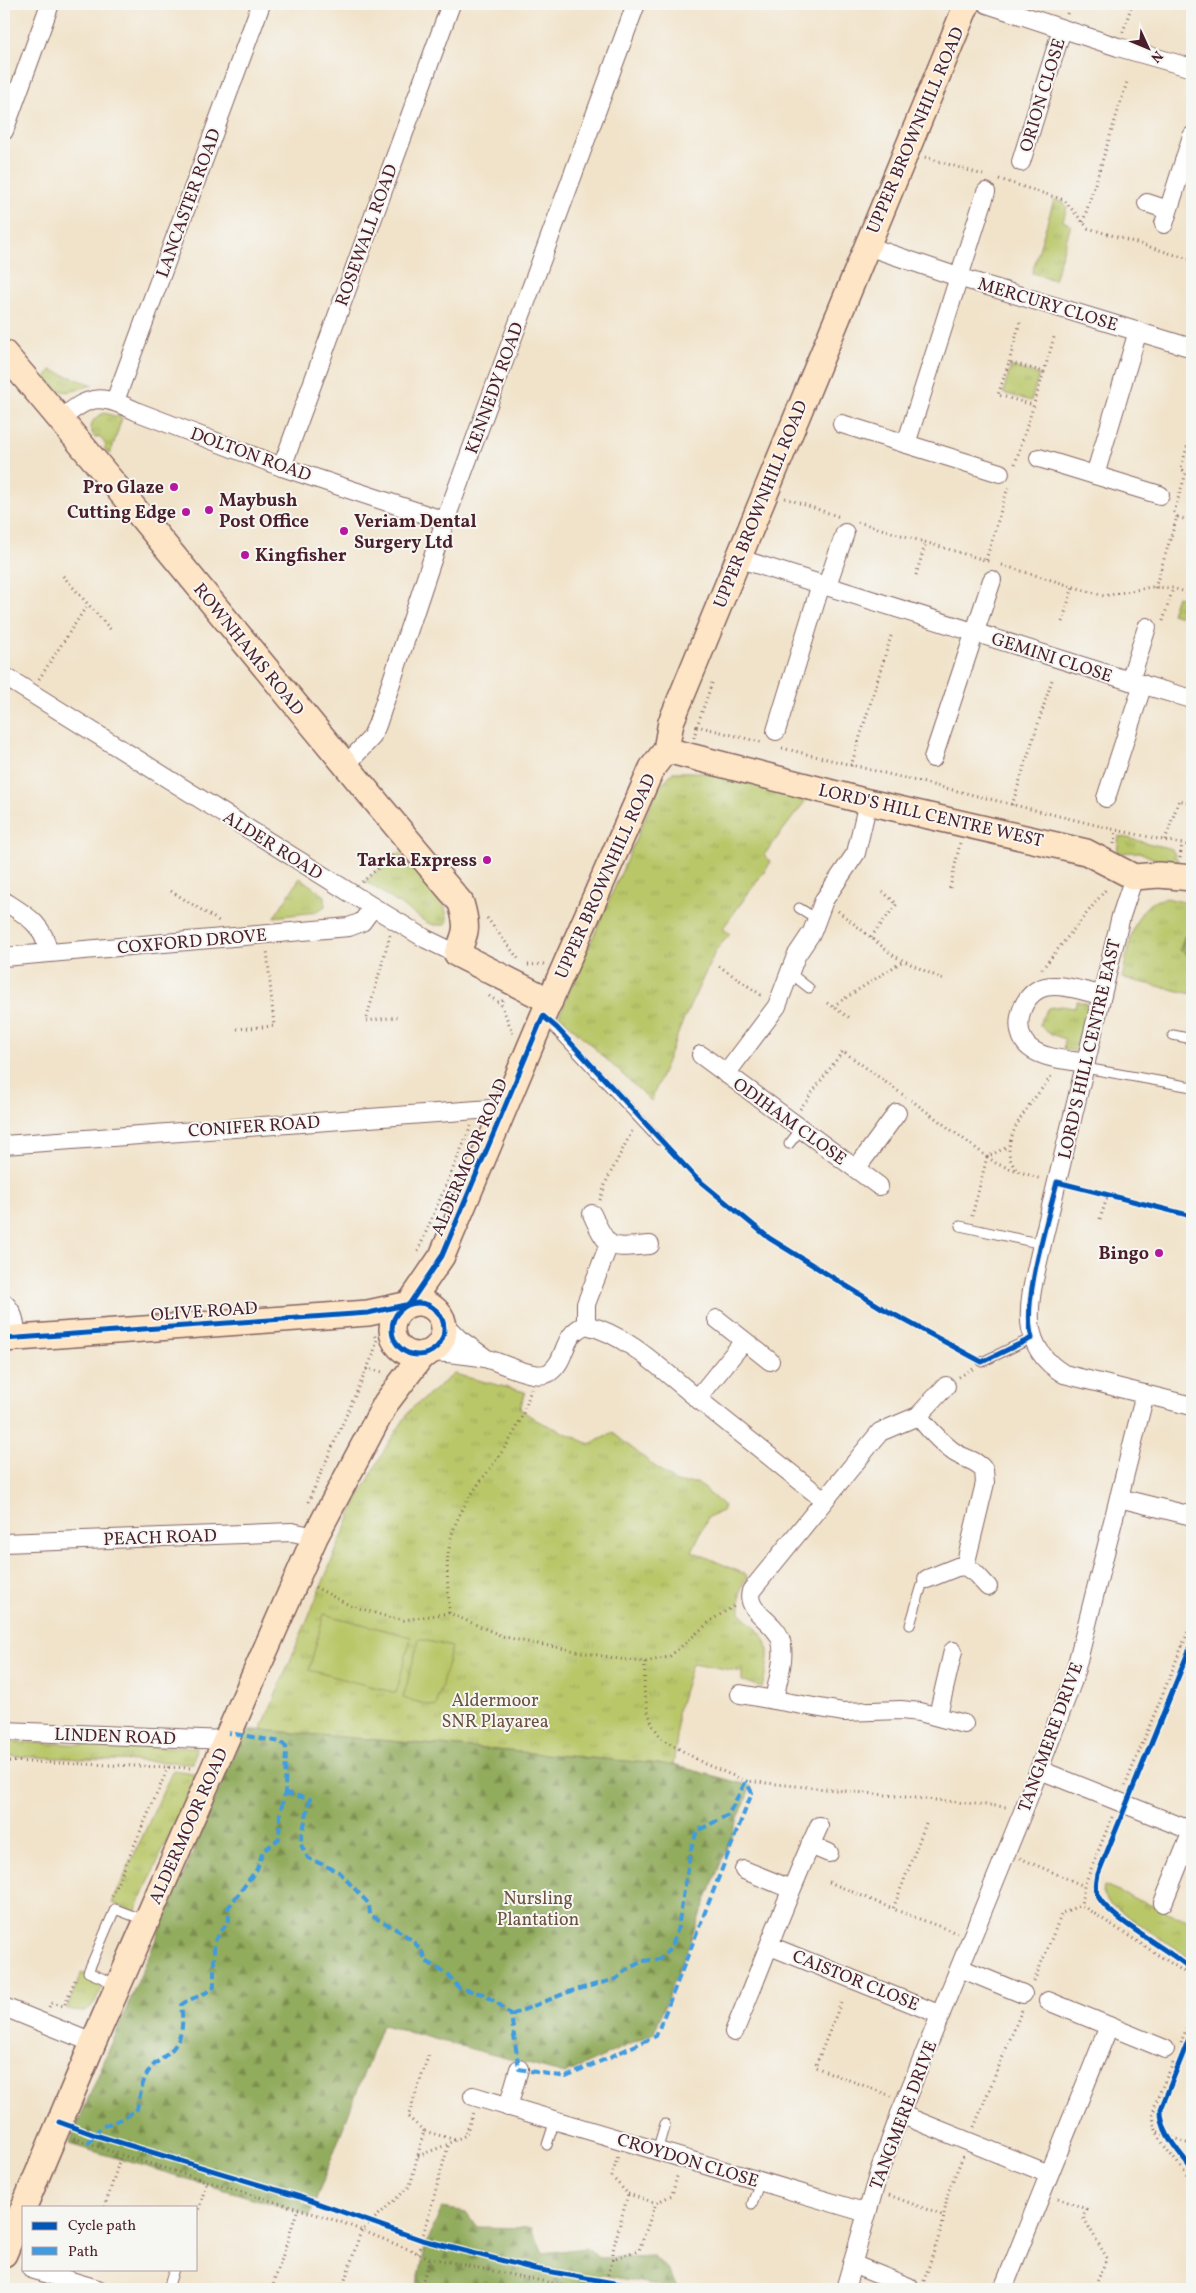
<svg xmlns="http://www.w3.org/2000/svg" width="1196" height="2293" font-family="Vollkorn,serif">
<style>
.grass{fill:url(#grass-tufts);stroke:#82734a}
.forest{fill:url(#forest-firs);stroke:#6e6644}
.pitch{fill:#b9c769;stroke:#82734a}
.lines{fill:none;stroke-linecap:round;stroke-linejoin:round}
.lane-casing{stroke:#846463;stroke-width:11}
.street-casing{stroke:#846463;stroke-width:20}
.secondary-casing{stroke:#846463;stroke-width:28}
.path{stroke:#846463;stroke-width:3;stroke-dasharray:1 4;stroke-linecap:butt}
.lane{stroke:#fff;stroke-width:9}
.street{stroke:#fff;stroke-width:18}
.secondary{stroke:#fee5c5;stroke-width:25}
.quiet{stroke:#409be1;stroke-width:4;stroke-dasharray:8 4;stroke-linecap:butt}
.cycleway-casing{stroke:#f6f6f2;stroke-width:8}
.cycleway{stroke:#0057b8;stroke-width:5}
.poi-dot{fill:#b5179e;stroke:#f6f6f2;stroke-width:2}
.labels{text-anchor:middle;stroke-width:4;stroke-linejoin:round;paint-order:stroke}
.street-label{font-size:18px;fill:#4a1f2b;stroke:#f6f6f2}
.poi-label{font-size:18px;font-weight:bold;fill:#4a1f2b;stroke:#f6f6f2;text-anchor:end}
.park-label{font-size:18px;fill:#6b513e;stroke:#f6f6f2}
</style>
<defs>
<pattern id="grass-tufts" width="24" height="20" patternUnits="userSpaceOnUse" patternTransform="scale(1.25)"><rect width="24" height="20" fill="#b9c769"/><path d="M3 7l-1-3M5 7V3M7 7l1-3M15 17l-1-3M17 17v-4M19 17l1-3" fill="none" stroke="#a1aa5b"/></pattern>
<pattern id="forest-firs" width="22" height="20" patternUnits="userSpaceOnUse" patternTransform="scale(1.25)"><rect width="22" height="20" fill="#92ac5d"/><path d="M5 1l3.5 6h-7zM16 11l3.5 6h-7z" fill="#798b4d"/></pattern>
</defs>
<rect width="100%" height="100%" fill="#f6f6f2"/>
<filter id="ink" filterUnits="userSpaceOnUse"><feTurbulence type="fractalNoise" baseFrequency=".02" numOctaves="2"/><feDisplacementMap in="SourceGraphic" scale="10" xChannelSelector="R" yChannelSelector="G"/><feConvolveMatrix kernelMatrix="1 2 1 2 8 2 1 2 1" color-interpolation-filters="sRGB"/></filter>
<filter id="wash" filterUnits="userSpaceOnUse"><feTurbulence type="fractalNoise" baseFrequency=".0096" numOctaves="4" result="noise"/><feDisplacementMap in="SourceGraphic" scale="20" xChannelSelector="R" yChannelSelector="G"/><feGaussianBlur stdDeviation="1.12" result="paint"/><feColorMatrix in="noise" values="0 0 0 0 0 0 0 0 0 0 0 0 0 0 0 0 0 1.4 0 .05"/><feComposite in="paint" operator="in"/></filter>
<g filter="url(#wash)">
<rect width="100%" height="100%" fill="#f1e3ca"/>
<!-- grass -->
<g class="grass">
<polygon points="1054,200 1063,202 1067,207 1063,221 1071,225 1054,280 1032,273"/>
<polygon points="1011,366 1039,375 1031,401 1003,393"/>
<path d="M51,370L93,385C69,391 63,399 46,378Z"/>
<path d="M105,413L122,418L110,455L104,448L106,445L99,436L95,438C87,427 92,417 105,413Z"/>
<polygon points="1177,596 1192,601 1192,619 1171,613"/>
<polygon points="673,772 700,772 810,795 764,855 771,862 723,928 730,934 716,950 683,1021 651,1101 559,1015 658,788"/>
<polygon points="1119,836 1172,849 1180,865 1152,858 1139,852 1117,853"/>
<polygon points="400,853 445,908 448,921 445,925 434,925 426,922 365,881"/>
<polygon points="300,878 325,896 325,906 316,912 274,917"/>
<path d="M1166,898L1192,904V931L1185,935L1180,950L1192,958V994L1122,978C1128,955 1130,918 1151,903C1155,900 1161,900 1166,898Z"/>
<path d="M1077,1001L1088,1004C1092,1017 1084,1043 1075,1051L1063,1049L1065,1039C1054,1035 1048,1035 1040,1025L1041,1019L1048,1008L1061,1006L1074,1008Z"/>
<path d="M454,1374L525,1392L520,1409L538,1421L590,1444L613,1433L676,1483H697L724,1506L722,1511L708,1517L692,1551L747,1575L740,1592V1612C771,1642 773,1644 762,1687L742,1681V1672L692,1663L677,1713V1737L673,1765L261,1730L356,1503L386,1447L411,1409Z"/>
<polygon points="4,1742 196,1748 193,1763 4,1756"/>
<polygon points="173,1770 193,1773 194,1780 135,1912 112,1903"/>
<polygon points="1104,1886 1192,1922 1192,1960 1109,1903 1103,1893"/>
<path d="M82,1973L104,1983C95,2003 91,2018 66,2009Z"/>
</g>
<!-- forest -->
<g class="forest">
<polygon points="1192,931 1192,958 1180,950 1185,935"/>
<polygon points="245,1729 673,1765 751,1786 654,2033 565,2074 382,2025 310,2215 69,2144"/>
<polygon points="442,2208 466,2212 477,2227 532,2228 543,2253 585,2248 600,2258 654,2256 668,2271 678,2289 602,2275 585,2289 495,2289 485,2281 463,2289 416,2289 426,2245"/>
</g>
<!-- pitch -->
<g class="pitch">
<polygon points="324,1614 411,1637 396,1693 309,1670"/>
<polygon points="419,1639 452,1647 436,1707 403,1698"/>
</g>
</g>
<g filter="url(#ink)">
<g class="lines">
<defs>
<g id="lane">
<polyline points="799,908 817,919"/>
<polyline points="790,973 809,988"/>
<polyline points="545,1018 659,1140"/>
<polyline points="1173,1035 1192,1039"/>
<polyline points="1085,1068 1192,1087"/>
<polyline points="789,1144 801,1129"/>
<polyline points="960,1226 1042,1244"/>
<polyline points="982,1362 1032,1338"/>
<polyline points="910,1625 922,1585 927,1579"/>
<polyline points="118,1985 88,1972 115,1909 144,1920"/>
<polyline points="547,2145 555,2120"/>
<polyline points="657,2151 665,2124"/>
<polyline points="752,2204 760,2181"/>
<polyline points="168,2289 174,2269"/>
</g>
<g id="street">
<polyline points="987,4 1118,47 1192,68"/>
<polyline points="4,131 50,4"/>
<polyline points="1021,162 1062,29"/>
<polyline points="1147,203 1168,210"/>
<polyline points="1164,224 1192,136"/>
<polyline points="867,246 958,277 1192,348"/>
<polyline points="115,401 261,4"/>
<path d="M62,419C91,392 104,396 138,412L282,467L445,521"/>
<polyline points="842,424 1000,473"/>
<polyline points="906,444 986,192"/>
<polyline points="1039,458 1160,495"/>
<polyline points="282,467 451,4"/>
<polyline points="1095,475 1138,331"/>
<polyline points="737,558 1130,681 1192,699"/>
<polyline points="827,585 845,533"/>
<polyline points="4,676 373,907 426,939 457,954"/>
<polyline points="1130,681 1147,627"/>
<polyline points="776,731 821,584"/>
<polyline points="933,758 992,580"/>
<polyline points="345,766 371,738 377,725 445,521 636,4"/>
<polyline points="1106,798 1143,684"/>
<path d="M1134,877L1121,916L1042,1244C1032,1292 1012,1343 1064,1374L1192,1406"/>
<path d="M4,901C26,915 45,925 48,953"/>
<polyline points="4,957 349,927 362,922 373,907"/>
<polyline points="701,1055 879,1186"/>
<path d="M1086,1063C1069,1060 1044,1059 1030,1048C1010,1032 1020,993 1045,987C1062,983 1085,992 1102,995"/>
<polyline points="726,1074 777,1006 796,956 812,932 824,900 856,853 868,802"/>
<polyline points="4,1145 504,1108"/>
<polyline points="856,1169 897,1113"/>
<path d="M592,1214C609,1252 610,1248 650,1245"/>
<path d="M4,1303C15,1313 15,1324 17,1338"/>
<polyline points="717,1319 770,1361"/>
<polyline points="444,1324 459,1339 483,1356"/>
<polyline points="586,1325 586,1304 609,1244"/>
<path d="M430,1352C448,1353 466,1354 484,1358C500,1361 535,1382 550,1372C568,1359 561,1334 586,1325C629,1335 665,1373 698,1399C740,1433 782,1466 824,1500"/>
<polyline points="697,1399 744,1341"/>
<path d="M918,1416C929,1429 940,1442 954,1452C964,1459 977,1460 984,1470L985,1483L965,1566"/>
<polyline points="1119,1498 1192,1516"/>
<polyline points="4,1543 292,1532 315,1537"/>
<polyline points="927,1579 957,1567 965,1566 976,1574 988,1587"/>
<polyline points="740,1694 843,1712 901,1710 920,1712 964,1724"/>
<path d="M774,1700C777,1681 787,1656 780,1638C774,1621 745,1611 751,1591L880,1432L918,1416L946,1386"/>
<polyline points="938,1715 953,1651"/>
<polyline points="4,1731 226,1740"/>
<polyline points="1040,1770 1192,1831"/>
<polyline points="810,1845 829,1853"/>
<polyline points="744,1870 791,1889"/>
<polyline points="1163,1903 1192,1831"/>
<polyline points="770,1946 941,2015"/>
<polyline points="960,1968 1023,1994"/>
<polyline points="1048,2001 1165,2049"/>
<polyline points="4,2007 93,2043"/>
<path d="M734,2032C763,1963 788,1893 819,1826"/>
<polyline points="473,2096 867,2213"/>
<polyline points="508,2107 519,2069"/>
<polyline points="900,2114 1049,2174"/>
<polyline points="852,2264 909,2287"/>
<polyline points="31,2269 98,2289"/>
<polyline points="845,2289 879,2172 900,2114 1024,1809 1073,1680 1145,1394"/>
<polyline points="1003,2289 1109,2026"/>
</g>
<g id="secondary">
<path d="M4,353C159,534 306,721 461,903C468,927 467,931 457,954L550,1001"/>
<polyline points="666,750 868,802 1086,852 1134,877 1159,875 1192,878"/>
<circle cx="418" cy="1329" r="26"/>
<polyline points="410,1303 442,1256 543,1016 652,768 666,750 671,722 967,4"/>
<polyline points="4,1339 368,1313 405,1305"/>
<polyline points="4,2254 93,2043 315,1537 386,1403 423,1354"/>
</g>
</defs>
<!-- lane casing -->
<use href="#lane" class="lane-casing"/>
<!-- street casing -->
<use href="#street" class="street-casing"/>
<!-- secondary casing -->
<use href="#secondary" class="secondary-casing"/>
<!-- path -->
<g class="path">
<polyline points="1067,14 1070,4"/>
<polyline points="1123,32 1132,4"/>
<polyline points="925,157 983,175"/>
<polyline points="999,179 1064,200 1088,228 1192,260"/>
<polyline points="1083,222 1127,82"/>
<polyline points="1009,362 1020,322"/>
<polyline points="1044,372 1055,334"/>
<polyline points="1015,464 1044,372 1009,362 998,395 1033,405"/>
<polyline points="785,498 840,517"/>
<polyline points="1177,517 1174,512 1186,473 1181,468 1192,430"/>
<polyline points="858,522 991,562"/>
<polyline points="986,560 1008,487"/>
<polyline points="1002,565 1104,596 1151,587 1173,588 1192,594"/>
<polyline points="916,575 926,542"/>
<polyline points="63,576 111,630"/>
<polyline points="1155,588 1177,517 1192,521"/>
<polyline points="1163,621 1173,588"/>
<polyline points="1062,622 1073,587"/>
<polyline points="39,679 88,604"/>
<polyline points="712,683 697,726 764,743"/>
<polyline points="694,738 697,726"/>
<polyline points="782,748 1116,830 1192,846"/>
<polyline points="851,766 892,633"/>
<polyline points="1012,805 1052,680"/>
<polyline points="1165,840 1179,800 1192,804"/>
<polyline points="1114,844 1116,830"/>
<polyline points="1180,858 1182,843"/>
<polyline points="362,882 393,855"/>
<polyline points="950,888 960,843"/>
<polyline points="171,891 219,921"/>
<polyline points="838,911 894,956 946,981"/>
<polyline points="487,918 520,961"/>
<polyline points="390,935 366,1021 397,1017"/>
<polyline points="871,937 897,904 883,892"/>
<polyline points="528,965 544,964"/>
<polyline points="719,966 764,997"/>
<polyline points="1042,969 1107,888"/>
<polyline points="489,996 501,1004"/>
<polyline points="503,1000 501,1004 513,1034"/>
<polyline points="827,1003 850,1018"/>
<polyline points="833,1006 903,961"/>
<polyline points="237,1029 274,1026 267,950"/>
<polyline points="911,1100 997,1164 1041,1179"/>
<polyline points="800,1109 843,1051 906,1097"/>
<path d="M1016,1169C992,1142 1037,1097 1053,1074"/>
<polyline points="600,1200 606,1182 633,1129"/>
<polyline points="972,1216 987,1157 1007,1147"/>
<polyline points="1100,1219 1108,1195"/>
<polyline points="418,1251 471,1126"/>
<polyline points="366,1369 383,1372"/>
<polyline points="959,1377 973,1369"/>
<polyline points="308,1502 373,1355 377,1340 373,1333"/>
<polyline points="315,1587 349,1605 391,1618 404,1620 449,1613 502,1636 522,1641 619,1659 645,1662 669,1657 713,1619 736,1605"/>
<path d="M449,1613C449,1592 445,1570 449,1548C456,1501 495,1469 516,1429C523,1416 527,1403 531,1389"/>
<polyline points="1182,1646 1192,1650"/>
<polyline points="645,1662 644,1690 648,1712 653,1726 662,1739 705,1764 746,1781 1006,1807"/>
<polyline points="4,1761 190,1768"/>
<polyline points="1125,1786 1192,1622"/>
<polyline points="1112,1817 1084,1886 1081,1905 1186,1973 1192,1981"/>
<polyline points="926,1823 893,1909 957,1933"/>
<polyline points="1020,1858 1084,1886"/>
<polyline points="829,1882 893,1909"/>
<polyline points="112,1896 169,1766"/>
<polyline points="1034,1981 1062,1913 1081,1905"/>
<polyline points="841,2003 815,2067 891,2096"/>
<polyline points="49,2007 51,2003 64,2006 76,1978"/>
<polyline points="1181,2043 1192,2014"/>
<polyline points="1179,2055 1192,2059"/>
<path d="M1173,2063C1167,2078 1157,2095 1154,2110C1149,2136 1178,2162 1192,2180"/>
<polyline points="974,2127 1022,2010"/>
<polyline points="424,2131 408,2117 429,2054"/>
<polyline points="1158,2132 1192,2145"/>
<polyline points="74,2138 121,2155 341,2222 430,2258 581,2289"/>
<polyline points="418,2156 449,2144"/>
<polyline points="628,2194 656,2203"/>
<polyline points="889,2195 944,2216"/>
<polyline points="1058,2198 1086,2209 1083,2217 1107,2258 1094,2289"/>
<polyline points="105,2207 121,2155"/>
<polyline points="196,2219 207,2181"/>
<polyline points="418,2253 449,2143 466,2135 473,2112"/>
<polyline points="613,2259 613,2250 628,2194 612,2177 618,2155"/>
<polyline points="924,2281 942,2227 948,2192 963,2156"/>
<polyline points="272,2289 298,2208"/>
<polyline points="342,2289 361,2231 410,2186 424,2131 456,2140"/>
<polyline points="420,2289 430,2258"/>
<polyline points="603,2289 613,2259 639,2250 656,2203 672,2195 678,2173"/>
</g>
<!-- lane -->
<use href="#lane" class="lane"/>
<!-- street -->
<use href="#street" class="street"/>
<!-- secondary -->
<use href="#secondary" class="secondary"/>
<!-- quiet -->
<g class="quiet">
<path d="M285,1793L310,1799L300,1843L308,1858L339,1872L369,1904L370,1915C390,1926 419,1938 426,1961L448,1975L459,1988L483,1994L500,2005L511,2015L519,2069L566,2077L656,2036L752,1793L746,1781"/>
<polyline points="511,2015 568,1992 616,1979 626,1970 643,1961 660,1959 672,1947 678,1927 691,1849 697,1831 728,1815 746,1781"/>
<path d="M88,2144L101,2127L124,2118L137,2109C140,2096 142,2079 151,2068C155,2063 161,2059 166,2055C183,2041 184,2025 181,2005C192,1997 204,1996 214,1987V1942L229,1920L228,1908L257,1869L263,1851L279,1839L280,1813L285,1793L286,1747L281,1742L229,1733"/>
</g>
<defs>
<g id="cycleway">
<circle cx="418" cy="1329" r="26"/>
<path d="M410,1303L442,1256L543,1016L557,1028L696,1178L769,1238L882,1308L982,1362L1032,1338C1021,1304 1048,1219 1057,1182L1192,1216"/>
<polyline points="4,1339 368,1313 405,1305"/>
<path d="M1192,1643L1098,1874C1097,1880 1095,1887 1097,1893C1103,1916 1172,1951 1192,1970"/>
<path d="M1192,2031L1161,2109C1160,2133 1179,2151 1192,2169"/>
<polyline points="59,2122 95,2135 300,2197 422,2240 535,2269 648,2289"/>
</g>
</defs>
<!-- cycleway casing -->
<use href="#cycleway" class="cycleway-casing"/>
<!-- cycleway -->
<use href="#cycleway" class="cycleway"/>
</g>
</g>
<!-- markers -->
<g class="poi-dot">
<circle cx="174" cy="487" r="5"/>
<circle cx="209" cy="510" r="5"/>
<circle cx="186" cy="512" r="5"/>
<circle cx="344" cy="531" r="5"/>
<circle cx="245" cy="555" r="5"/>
<circle cx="487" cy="860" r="5"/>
<circle cx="1159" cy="1253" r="5"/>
</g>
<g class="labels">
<!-- street labels -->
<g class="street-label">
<text transform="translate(1042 95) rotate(-73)" y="6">ORION CLOSE</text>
<text transform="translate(915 130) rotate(-67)" y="6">UPPER BROWNHILL ROAD</text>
<text transform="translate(188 203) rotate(-70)" y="6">LANCASTER ROAD</text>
<text transform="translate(366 235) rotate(-70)" y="6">ROSEWALL ROAD</text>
<text transform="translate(1048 304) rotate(17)" y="6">MERCURY CLOSE</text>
<text transform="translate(494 388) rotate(-70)" y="6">KENNEDY ROAD</text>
<text transform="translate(251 454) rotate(20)" y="6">DOLTON ROAD</text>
<text transform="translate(760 504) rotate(-68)" y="6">UPPER BROWNHILL ROAD</text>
<text transform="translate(249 649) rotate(51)" y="6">ROWNHAMS ROAD</text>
<text transform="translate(1052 657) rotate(18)" y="6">GEMINI CLOSE</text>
<text transform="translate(931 815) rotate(13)" y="6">LORD'S HILL CENTRE WEST</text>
<text transform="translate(273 845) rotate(32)" y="6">ALDER ROAD</text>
<text transform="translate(605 876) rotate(-66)" y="6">UPPER BROWNHILL ROAD</text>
<text transform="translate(192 941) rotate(-5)" y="6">COXFORD DROVE</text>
<text transform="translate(1089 1049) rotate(-77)" y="6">LORD'S HILL CENTRE EAST</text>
<text transform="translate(790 1121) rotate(36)" y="6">ODIHAM CLOSE</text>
<text transform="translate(254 1126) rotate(-4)" y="6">CONIFER ROAD</text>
<text transform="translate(469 1157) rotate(-67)" y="6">ALDERMOOR ROAD</text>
<text transform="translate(204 1311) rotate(-4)" y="6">OLIVE ROAD</text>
<text transform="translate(160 1537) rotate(-2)" y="6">PEACH ROAD</text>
<text transform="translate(115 1736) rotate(2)" y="6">LINDEN ROAD</text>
<text transform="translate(1050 1737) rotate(-70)" y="6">TANGMERE DRIVE</text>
<text transform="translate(188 1826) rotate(-66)" y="6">ALDERMOOR ROAD</text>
<text transform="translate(856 1980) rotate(22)" y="6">CAISTOR CLOSE</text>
<text transform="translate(903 2115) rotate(-69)" y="6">TANGMERE DRIVE</text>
<text transform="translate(688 2160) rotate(17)" y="6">CROYDON CLOSE</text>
</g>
<!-- poi labels -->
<g class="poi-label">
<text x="164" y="493">Pro Glaze</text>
<text x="219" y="506" text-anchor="start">Maybush<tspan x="219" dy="21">Post Office</tspan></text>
<text x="176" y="518">Cutting Edge</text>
<text x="354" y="527" text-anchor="start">Veriam Dental<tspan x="354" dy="21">Surgery Ltd</tspan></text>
<text x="255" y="561" text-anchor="start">Kingfisher</text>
<text x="477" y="866">Tarka Express</text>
<text x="1149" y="1259">Bingo</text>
</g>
<!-- park labels -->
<g class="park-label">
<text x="495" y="1706">Aldermoor<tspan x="495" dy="21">SNR Playarea</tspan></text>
<text x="538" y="1904">Nursling<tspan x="538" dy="21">Plantation</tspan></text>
</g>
</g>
<!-- margin -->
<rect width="1196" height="2293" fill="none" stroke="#f6f6f2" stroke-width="20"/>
<!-- legend -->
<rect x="22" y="2206" width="175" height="65" fill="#f6f6f2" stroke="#b1a0a2"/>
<rect x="32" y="2222" width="25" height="8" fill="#0057b8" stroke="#b1a0a2"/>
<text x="68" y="2230" font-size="15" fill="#4a1f2b">Cycle path</text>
<rect x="32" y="2247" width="25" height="8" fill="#409be1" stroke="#b1a0a2"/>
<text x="68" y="2256" font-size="15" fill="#4a1f2b">Path</text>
<!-- north arrow -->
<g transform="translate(1148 48) rotate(134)" stroke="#f6f6f2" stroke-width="4" paint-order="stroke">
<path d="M0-4L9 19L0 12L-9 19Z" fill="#4a1f2b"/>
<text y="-8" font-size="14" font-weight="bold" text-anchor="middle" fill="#4a1f2b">N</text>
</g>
</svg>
